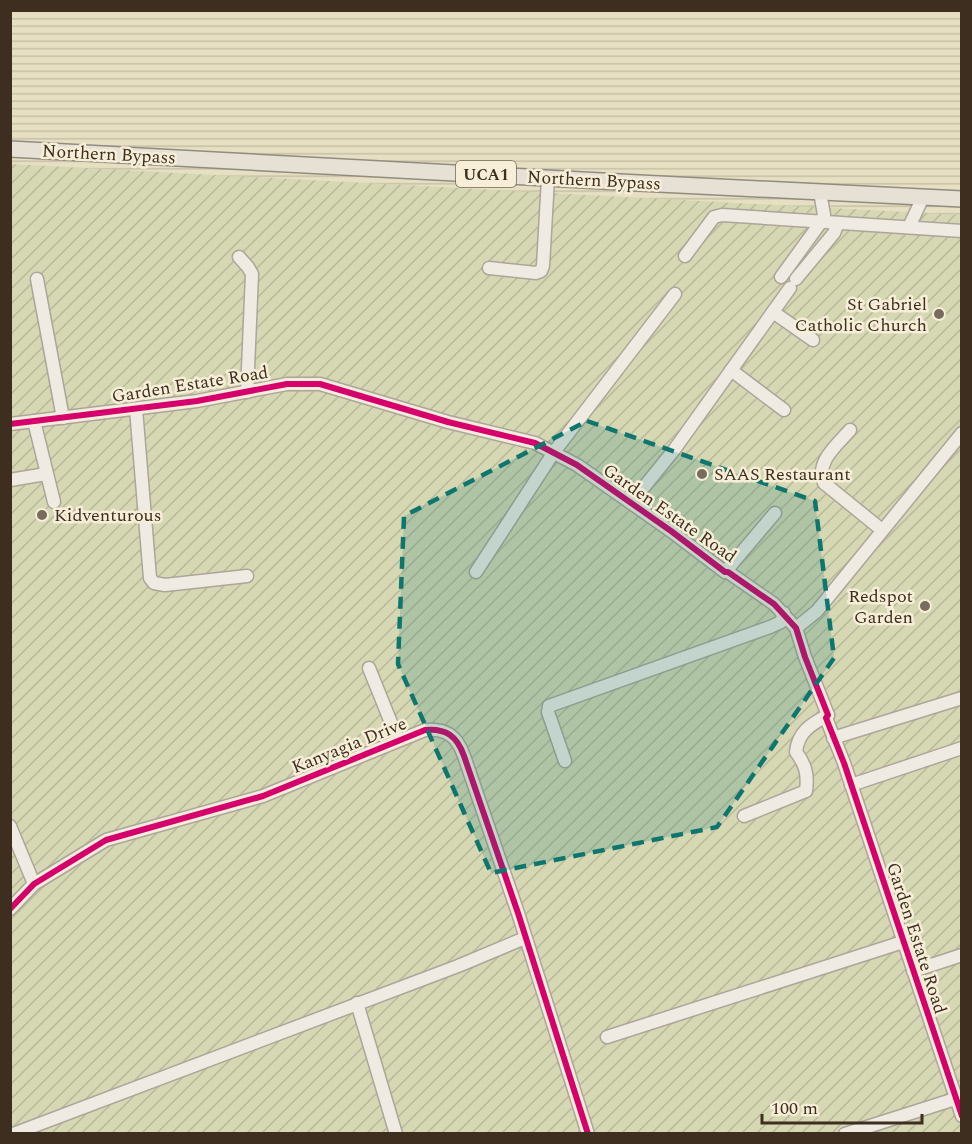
<svg xmlns="http://www.w3.org/2000/svg" width="972" height="1144" font-family="Spectral,serif">
<style>
.farmland{fill:url(#farmland-rules)}
.garden{fill:url(#garden-furrows)}
.lines{fill:none;stroke-linecap:round;stroke-linejoin:round}
.minor-casing{stroke:#ada599;stroke-width:15}
.major-casing{stroke:#928b80;stroke-width:18}
.minor{stroke:#efebe3;stroke-width:12}
.major{stroke:#e6e1d4;stroke-width:15}
.cycleway-casing{stroke:#f7eed8;stroke-width:10}
.cycleway{stroke:#d6006c;stroke-width:6}
.marked{fill:#0f766e;fill-opacity:0.2;stroke:#0f766e;stroke-width:4.5;stroke-dasharray:12 8;stroke-linejoin:round}
.poi-dot{fill:#786c5e;stroke:#f7eed8;stroke-width:2}
.labels{text-anchor:middle;stroke-width:5;stroke-linejoin:round;paint-order:stroke}
.shield{fill:#f7eed8;stroke:#756857;stroke-width:1.5}
.shield-label{font-size:16px;font-weight:bold;fill:#3d2e20}
.street-label{font-size:18px;fill:#3d2e20;stroke:#f7eed8}
.poi-label{font-size:18px;fill:#3d2e20;stroke:#f7eed8;text-anchor:end}
</style>
<defs>
<pattern id="farmland-rules" width="6" height="5" patternUnits="userSpaceOnUse" patternTransform="scale(1.5)"><rect width="6" height="5" fill="#e6dfc2"/><path d="M0 2.5h6" fill="none" stroke="#c6c0a6"/></pattern>
<pattern id="garden-furrows" width="10" height="10" patternUnits="userSpaceOnUse" patternTransform="scale(1.5)"><rect width="10" height="10" fill="#d6d7b3"/><path d="M-1 1l2-2M0 10L10 0M9 11l2-2" fill="none" stroke="#b9b99a"/></pattern>
</defs>
<rect width="100%" height="100%" fill="#e7e0d1"/>
<!-- farmland -->
<polygon class="farmland" points="10,11 961,11 961,427 11,208"/>
<!-- garden -->
<polygon class="garden" points="10,164 961,215 961,1133 11,1133"/>
<g class="lines">
<defs>
<g id="minor">
<polyline points="909,227 923,197"/>
<polyline points="685,256 714,217 722,215 962,231"/>
<polyline points="239,257 248,267 252,274 247,392"/>
<polyline points="489,268 536,273 541,271 543,266 548,178"/>
<polyline points="781,277 821,222 824,215 820,192"/>
<polyline points="37,279 63,418"/>
<polyline points="796,279 834,233 838,223"/>
<polyline points="773,312 813,340"/>
<polyline points="731,370 784,410"/>
<polyline points="136,409 150,578 154,583 165,585 247,576"/>
<polyline points="34,421 54,502"/>
<polyline points="10,424 197,401 287,384 320,384 448,422 535,443 577,465 671,531 725,572 728,572 774,604 796,628 805,657 828,715 826,718 844,763 962,1116"/>
<path d="M850,430C837,445 815,462 824,483L882,530"/>
<polyline points="10,480 46,474"/>
<polyline points="631,503 674,450 790,288"/>
<polyline points="476,572 554,452 675,294"/>
<polyline points="725,572 775,513"/>
<polyline points="796,628 817,611 962,433"/>
<polyline points="369,668 398,740"/>
<polyline points="833,738 962,698"/>
<polyline points="565,761 548,712 549,706 770,627 781,622 784,613"/>
<polyline points="851,785 962,748"/>
<path d="M744,816L806,791C808,775 806,765 796,752C798,731 812,724 828,715"/>
<polyline points="10,826 34,884"/>
<path d="M10,909L34,884L106,840L263,796L425,730C446,728 457,736 464,756L518,913L588,1134"/>
<polyline points="913,971 962,955"/>
<polyline points="357,1003 396,1134"/>
<polyline points="607,1037 903,942"/>
<polyline points="13,1134 458,966 525,938"/>
<polyline points="845,1134 955,1099"/>
</g>
<polyline id="major" points="10,149 639,183 962,199"/>
</defs>
<!-- minor casing -->
<use href="#minor" class="minor-casing"/>
<!-- major casing -->
<use href="#major" class="major-casing"/>
<!-- minor -->
<use href="#minor" class="minor"/>
<!-- major -->
<use href="#major" class="major"/>
<defs>
<g id="cycleway">
<polyline points="10,424 197,401 287,384 320,384 448,422 535,443 577,465 671,531 725,572 728,572 774,604 796,628 805,657 828,715 826,718 844,763 962,1116"/>
<path d="M10,909L34,884L106,840L263,796L425,730C446,728 457,736 464,756L518,913L588,1134"/>
</g>
</defs>
<!-- cycleway casing -->
<use href="#cycleway" class="cycleway-casing"/>
<!-- cycleway -->
<use href="#cycleway" class="cycleway"/>
</g>
<!-- marked area -->
<path class="marked" d="M587,421L815,501L834,658L717,827L491,873L398,664L404,516Z"/>
<!-- markers -->
<g class="poi-dot">
<circle cx="939" cy="314" r="6"/>
<circle cx="702" cy="474" r="6"/>
<circle cx="42" cy="515" r="6"/>
<circle cx="925" cy="606" r="6"/>
</g>
<g class="labels">
<!-- shield labels -->
<rect class="shield" x="456" y="161" width="60" height="26" rx="4.5"/>
<g class="shield-label">
<text x="486" y="180">UCA1</text>
</g>
<!-- street labels -->
<g class="street-label">
<text transform="translate(109 154) rotate(3)" y="6">Northern Bypass</text>
<text transform="translate(594 180) rotate(3)" y="6">Northern Bypass</text>
<text transform="translate(190 384) rotate(-9)" y="6">Garden Estate Road</text>
<text transform="translate(670 513) rotate(35)" y="6">Garden Estate Road</text>
<text transform="translate(349 745) rotate(-22)" y="6">Kanyagia Drive</text>
<text transform="translate(917 938) rotate(72)" y="6">Garden Estate Road</text>
</g>
<!-- poi labels -->
<g class="poi-label">
<text x="927" y="310">St Gabriel<tspan x="927" dy="21">Catholic Church</tspan></text>
<text x="714" y="480" text-anchor="start">SAAS Restaurant</text>
<text x="54" y="521" text-anchor="start">Kidventurous</text>
<text x="913" y="602">Redspot<tspan x="913" dy="21">Garden</tspan></text>
</g>
</g>
<!-- border -->
<rect width="972" height="1144" fill="none" stroke="#3d2e20" stroke-width="24"/>
<!-- scale -->
<path d="M762 1114v9h160v-9" fill="none" stroke="#3d2e20" stroke-width="3"/>
<text x="771" y="1114" font-size="18" fill="#3d2e20" stroke="#f7eed8" stroke-width="4.5" paint-order="stroke">100 m</text>
</svg>
